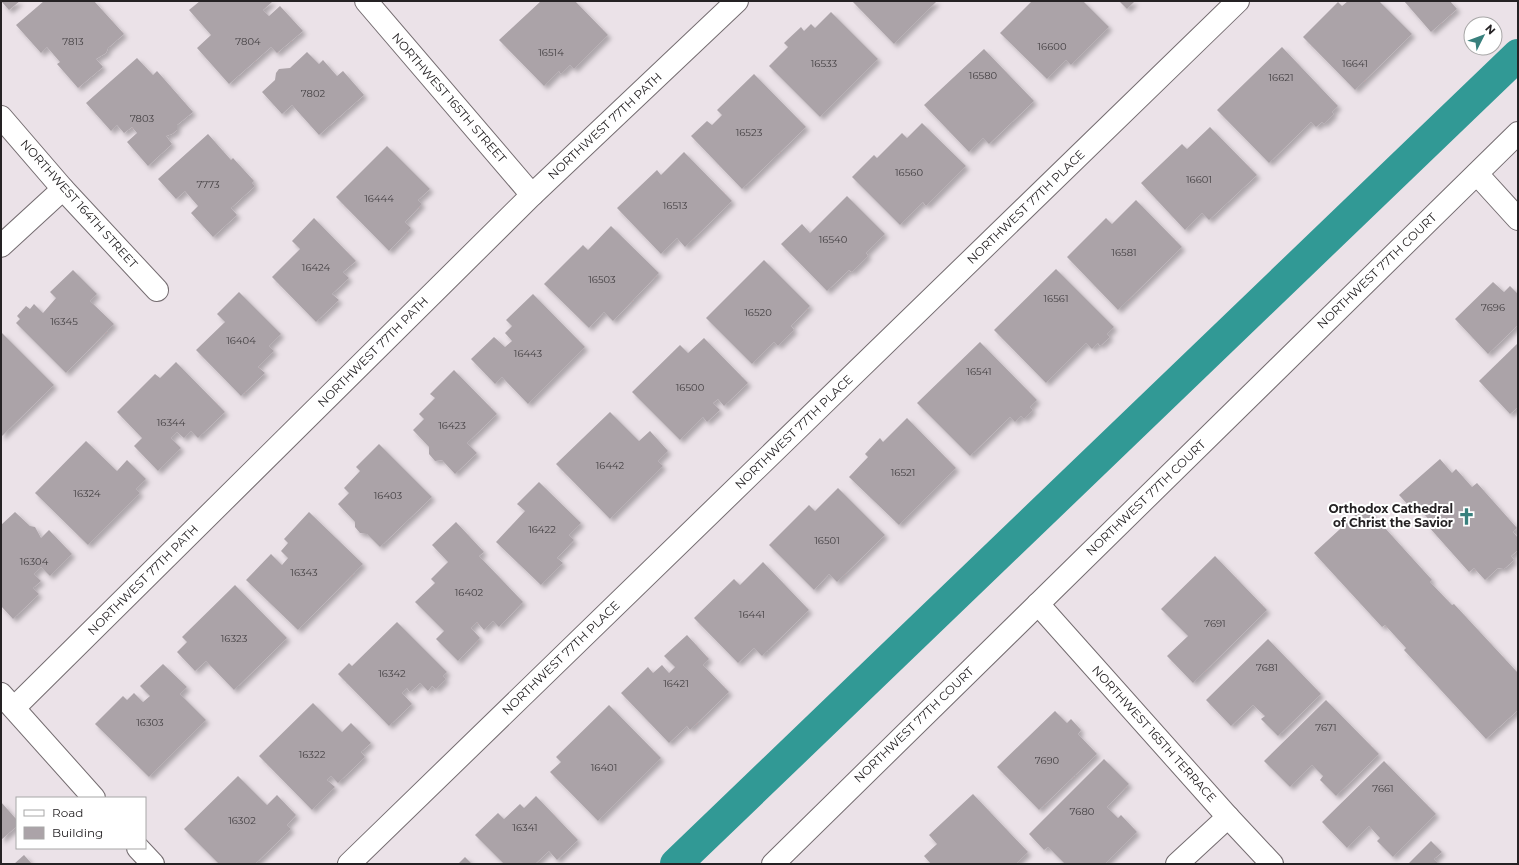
<svg xmlns="http://www.w3.org/2000/svg" width="1519" height="865" font-family="Montserrat,sans-serif">
<style>
.lines{fill:none;stroke-linecap:round;stroke-linejoin:round}
.canal{stroke:#319995;stroke-width:32}
.building{fill:#aba3a8;filter:url(#shadow)}
.minor-casing{stroke:#746c70;stroke-width:24}
.minor{stroke:#fff;stroke-width:22}
.labels{text-anchor:middle;stroke-width:4;stroke-linejoin:round;paint-order:stroke}
.number-label{font-size:10px;fill:#464245}
.street-label{font-size:12px;fill:#252224;stroke:#fff}
.poi-label{font-size:12px;font-weight:bold;fill:#252224;stroke:#fff;text-anchor:end}
</style>
<defs>
<filter id="shadow"><feDropShadow dx="3.5" dy="3.5" stdDeviation="2" flood-color="#0004"/></filter>
</defs>
<rect width="100%" height="100%" fill="#ebe2e8"/>
<g class="lines">
<!-- canal -->
<polyline class="canal" points="676,864 1518,55"/>
</g>
<!-- building -->
<g class="building">
<polygon points="1,1 20,1 9,10"/>
<polygon points="44,1 94,1 124,34 108,48 106,53 96,59 103,67 78,88 57,64 60,62 47,47 41,53 16,25"/>
<polygon points="200,1 271,1 272,2 263,10 269,16 280,6 303,31 277,53 271,47 229,84 197,48 211,35 189,10"/>
<polygon points="541,1 575,1 608,35 574,69 570,65 561,74 559,71 544,86 499,40"/>
<polygon points="852,1 937,1 894,44"/>
<polygon points="1032,1 1083,1 1109,27 1071,65 1066,60 1047,79 1000,33"/>
<polygon points="1119,1 1135,1 1127,9"/>
<polygon points="1348,1 1379,1 1412,34 1355,90 1303,37 1338,2 1342,6"/>
<polygon points="1404,1 1450,1 1457,9 1431,32"/>
<polygon points="831,12 878,59 820,117 769,66 788,47 784,43 801,27 804,31 811,24 815,28"/>
<polygon points="1282,47 1338,106 1332,112 1334,114 1324,124 1322,122 1316,127 1311,122 1269,163 1217,110"/>
<polygon points="984,49 1034,101 989,144 983,138 969,152 924,105"/>
<polygon points="307,52 319,64 323,60 337,76 343,71 364,95 319,135 292,105 282,114 262,92 275,80 276,73 279,69 290,68"/>
<polygon points="137,58 153,75 157,71 193,112 177,125 177,130 172,134 166,136 172,144 148,166 127,142 137,133 132,127 124,133 117,125 111,131 86,103"/>
<polygon points="754,74 806,127 742,189 691,136 707,121 712,125 722,115 717,110"/>
<polygon points="922,123 966,166 926,206 923,202 900,225 852,177 874,155 877,158 902,133 907,138"/>
<polygon points="1210,127 1257,175 1209,220 1202,213 1185,230 1141,183 1182,144 1187,149"/>
<polygon points="208,134 231,160 233,158 254,181 252,183 255,186 231,208 237,215 213,237 191,213 198,206 185,191 176,199 158,179"/>
<polygon points="387,146 430,189 418,200 422,204 405,222 411,228 389,251 336,197"/>
<polygon points="684,152 732,201 685,247 677,238 661,254 617,208 657,170 661,175"/>
<polygon points="847,196 885,234 866,253 868,256 852,272 849,270 827,291 781,244 802,224 810,233"/>
<polygon points="1136,200 1182,247 1118,310 1067,257 1106,218 1112,224"/>
<polygon points="314,218 356,261 343,272 349,278 332,294 339,300 316,322 272,277 300,249 292,241"/>
<polygon points="611,226 659,273 613,321 604,312 589,328 544,284 583,245 588,250"/>
<polygon points="764,260 810,306 791,326 794,330 778,346 774,342 752,364 706,318"/>
<polygon points="1056,269 1114,327 1107,334 1110,337 1100,346 1098,343 1092,349 1086,343 1046,383 994,330"/>
<polygon points="73,270 97,294 90,301 114,324 66,373 16,323 20,319 17,316 26,306 30,309 34,304 43,313 56,298 50,292"/>
<polygon points="1493,282 1504,292 1510,286 1518,294 1518,325 1488,354 1455,319"/>
<polygon points="239,292 281,334 269,346 274,351 258,367 265,373 241,396 196,350 225,322 217,314"/>
<polygon points="533,294 585,347 528,404 502,377 495,384 471,359 494,337 505,347 512,341 505,333 512,326 506,320"/>
<polygon points="1,332 54,385 1,437"/>
<polygon points="704,338 748,383 724,406 718,399 713,403 720,410 707,422 703,417 680,440 632,392 680,345 688,353"/>
<polygon points="980,342 1037,400 1030,407 1033,410 1024,419 1021,416 1015,422 1010,417 970,456 917,403"/>
<polygon points="1518,343 1518,407 1510,414 1479,381"/>
<polygon points="176,362 225,412 198,438 191,431 184,438 177,432 171,438 181,448 158,471 134,446 142,438 117,412 155,374 160,378"/>
<polygon points="454,370 497,414 467,443 477,453 455,474 442,460 435,461 429,454 429,447 413,430 424,419 419,414 435,398 430,394"/>
<polygon points="610,412 639,441 650,431 668,451 658,461 663,466 610,519 556,464"/>
<polygon points="907,418 956,468 899,525 849,477 868,457 865,454 880,438 883,442"/>
<polygon points="86,441 117,471 127,460 146,479 136,489 140,493 88,545 35,493"/>
<polygon points="379,444 432,497 380,547 367,534 360,533 355,527 355,522 338,504 349,493 344,488 360,471 356,467"/>
<polygon points="1440,459 1452,473 1456,469 1472,487 1477,483 1517,528 1513,532 1518,538 1518,550 1511,556 1514,560 1504,569 1498,568 1485,580 1474,568 1469,572 1428,526 1432,523 1416,505 1412,509 1399,495"/>
<polygon points="539,482 581,523 569,535 574,540 557,558 563,563 541,585 496,542 525,511 517,504"/>
<polygon points="838,488 885,535 837,582 829,574 814,590 769,545 809,505 815,511"/>
<polygon points="1365,506 1432,580 1430,582 1452,605 1454,604 1518,673 1518,710 1486,739 1404,650 1406,648 1385,625 1382,627 1314,553"/>
<polygon points="15,512 30,526 35,527 41,538 49,530 72,554 50,576 41,567 34,574 41,581 33,588 39,594 13,619 1,606 1,525"/>
<polygon points="309,512 363,564 298,630 246,580 271,554 282,565 288,558 281,551 288,543 284,539"/>
<polygon points="456,522 484,552 479,556 523,602 499,627 493,621 484,630 477,622 471,628 480,638 458,661 436,639 444,631 415,602 435,583 431,579 448,562 432,545"/>
<polygon points="1215,556 1267,610 1193,683 1167,656 1188,636 1161,609"/>
<polygon points="763,562 809,610 762,656 754,648 738,663 694,618 734,579 740,585"/>
<polygon points="235,585 287,638 234,690 206,661 195,671 177,652 187,642 182,637"/>
<polygon points="397,622 447,672 443,676 446,679 436,689 432,686 428,691 420,683 410,692 407,688 402,693 412,704 389,726 338,674 349,663 352,666"/>
<polygon points="687,635 709,659 703,665 729,692 690,730 687,726 669,743 621,693 648,667 653,673 662,665 669,673 675,667 664,656"/>
<polygon points="1268,639 1321,694 1278,736 1261,719 1265,716 1253,705 1231,726 1206,700"/>
<polygon points="163,664 187,687 180,694 206,720 149,777 95,724 123,696 127,700 134,693 143,702 150,696 140,686"/>
<polygon points="1326,700 1379,754 1336,796 1320,780 1323,776 1312,765 1290,787 1264,761"/>
<polygon points="313,703 342,732 351,723 371,743 361,752 365,757 338,783 331,776 327,780 335,787 312,810 259,756"/>
<polygon points="609,705 661,758 598,821 550,772 561,762 556,757"/>
<polygon points="1055,711 1067,723 1071,719 1081,730 1078,734 1097,754 1039,810 997,767"/>
<polygon points="1104,759 1129,784 1107,807 1118,818 1121,815 1137,832 1105,864 1065,864 1048,847 1044,850 1029,834"/>
<polygon points="1384,761 1436,814 1393,857 1377,841 1380,838 1369,826 1347,848 1322,822"/>
<polygon points="238,776 267,805 277,795 296,815 287,825 291,829 255,864 219,864 184,829"/>
<polygon points="973,794 1028,852 1016,864 931,864 924,856 937,844 929,835"/>
<polygon points="536,796 578,840 557,860 549,851 535,864 504,864 475,835 498,813 504,819 520,804 524,808"/>
<polygon points="1,802 17,820 17,826 1,840"/>
<polygon points="1431,841 1442,852 1434,859 1439,864 1408,864"/>
<polygon points="24,855 32,864 14,864"/>
<polygon points="465,857 472,864 458,864"/>
</g>
<g class="lines">
<defs>
<g id="minor">
<polyline points="366,1 532,195"/>
<polyline points="1,117 63,189 157,290"/>
<polyline points="1477,174 1518,219"/>
<polyline points="1,246 63,189"/>
<polyline points="1038,604 1228,817 1272,864"/>
<polyline points="1,694 94,798"/>
<polyline points="14,708 532,195 737,1"/>
<polyline points="138,848 153,864"/>
<polyline points="349,864 1238,1"/>
<polyline points="773,864 1518,133"/>
<polyline points="1177,864 1228,817"/>
</g>
</defs>
<!-- minor casing -->
<use href="#minor" class="minor-casing"/>
<!-- minor -->
<use href="#minor" class="minor"/>
</g>
<!-- icons -->
<defs>
<symbol id="church-bare" viewBox="-9 -9 18 18"><path d="M-1.2-6h2.4v3.5h3.3v2.4h-3.3V6h-2.4V-.1h-3.3v-2.4h3.3Z" fill="#38807d" stroke="#fff" stroke-width="2.5" paint-order="stroke"/></symbol>
</defs>
<g fill-rule="evenodd">
<use href="#church-bare" x="1454" y="504" width="25" height="25"/>
</g>
<g class="labels">
<!-- number labels -->
<g class="number-label">
<text x="73" y="45">7813</text>
<text x="248" y="45">7804</text>
<text x="1052" y="50">16600</text>
<text x="551" y="56">16514</text>
<text x="824" y="67">16533</text>
<text x="1355" y="67">16641</text>
<text x="983" y="79">16580</text>
<text x="1281" y="81">16621</text>
<text x="313" y="97">7802</text>
<text x="142" y="122">7803</text>
<text x="749" y="136">16523</text>
<text x="909" y="176">16560</text>
<text x="1199" y="183">16601</text>
<text x="208" y="188">7773</text>
<text x="379" y="202">16444</text>
<text x="675" y="209">16513</text>
<text x="833" y="243">16540</text>
<text x="1124" y="256">16581</text>
<text x="316" y="271">16424</text>
<text x="602" y="283">16503</text>
<text x="1056" y="302">16561</text>
<text x="1493" y="311">7696</text>
<text x="758" y="316">16520</text>
<text x="64" y="325">16345</text>
<text x="241" y="344">16404</text>
<text x="528" y="357">16443</text>
<text x="979" y="375">16541</text>
<text x="690" y="391">16500</text>
<text x="171" y="426">16344</text>
<text x="452" y="429">16423</text>
<text x="610" y="469">16442</text>
<text x="903" y="476">16521</text>
<text x="87" y="497">16324</text>
<text x="388" y="499">16403</text>
<text x="542" y="533">16422</text>
<text x="827" y="544">16501</text>
<text x="34" y="565">16304</text>
<text x="304" y="576">16343</text>
<text x="469" y="596">16402</text>
<text x="752" y="618">16441</text>
<text x="1215" y="627">7691</text>
<text x="234" y="642">16323</text>
<text x="1267" y="671">7681</text>
<text x="392" y="677">16342</text>
<text x="676" y="687">16421</text>
<text x="150" y="726">16303</text>
<text x="1326" y="731">7671</text>
<text x="312" y="758">16322</text>
<text x="1047" y="764">7690</text>
<text x="604" y="771">16401</text>
<text x="1383" y="792">7661</text>
<text x="1082" y="815">7680</text>
<text x="242" y="824">16302</text>
<text x="525" y="831">16341</text>
</g>
<!-- street labels -->
<g class="street-label">
<text transform="translate(449 98) rotate(49)" y="4">NORTHWEST 165TH STREET</text>
<text transform="translate(605 126) rotate(-43)" y="4">NORTHWEST 77TH PATH</text>
<text transform="translate(79 204) rotate(48)" y="4">NORTHWEST 164TH STREET</text>
<text transform="translate(1026 207) rotate(-44)" y="4">NORTHWEST 77TH PLACE</text>
<text transform="translate(1377 271) rotate(-44)" y="4">NORTHWEST 77TH COURT</text>
<text transform="translate(373 352) rotate(-45)" y="4">NORTHWEST 77TH PATH</text>
<text transform="translate(794 432) rotate(-44)" y="4">NORTHWEST 77TH PLACE</text>
<text transform="translate(1146 498) rotate(-44)" y="4">NORTHWEST 77TH COURT</text>
<text transform="translate(143 580) rotate(-45)" y="4">NORTHWEST 77TH PATH</text>
<text transform="translate(561 658) rotate(-44)" y="4">NORTHWEST 77TH PLACE</text>
<text transform="translate(914 725) rotate(-44)" y="4">NORTHWEST 77TH COURT</text>
<text transform="translate(1154 734) rotate(48)" y="4">NORTHWEST 165TH TERRACE</text>
</g>
<!-- poi labels -->
<g class="poi-label">
<text x="1453" y="513">Orthodox Cathedral<tspan x="1453" dy="14">of Christ the Savior</tspan></text>
</g>
</g>
<!-- border -->
<rect width="1519" height="865" fill="none" stroke="#252224" stroke-width="4"/>
<!-- legend -->
<rect x="16" y="797" width="130" height="52" fill="#ffffff" stroke="#a8a7a7"/>
<rect x="24" y="810" width="20" height="6" fill="#ffffff" stroke="#a8a7a7"/>
<text x="52" y="817" font-size="12" fill="#252224">Road</text>
<rect x="24" y="827" width="20" height="12" fill="#aba3a8" stroke="#a8a7a7"/>
<text x="52" y="837" font-size="12" fill="#252224">Building</text>
<!-- north arrow -->
<g transform="translate(1483 36) rotate(48)"><circle r="19" fill="#ffffff" stroke="#a8a7a7"/>
<path d="M0-3L7 15L0 10L-7 15Z" fill="#38807d"/>
<text y="-6" font-size="11" font-weight="bold" text-anchor="middle" fill="#252224">N</text>
</g>
</svg>
